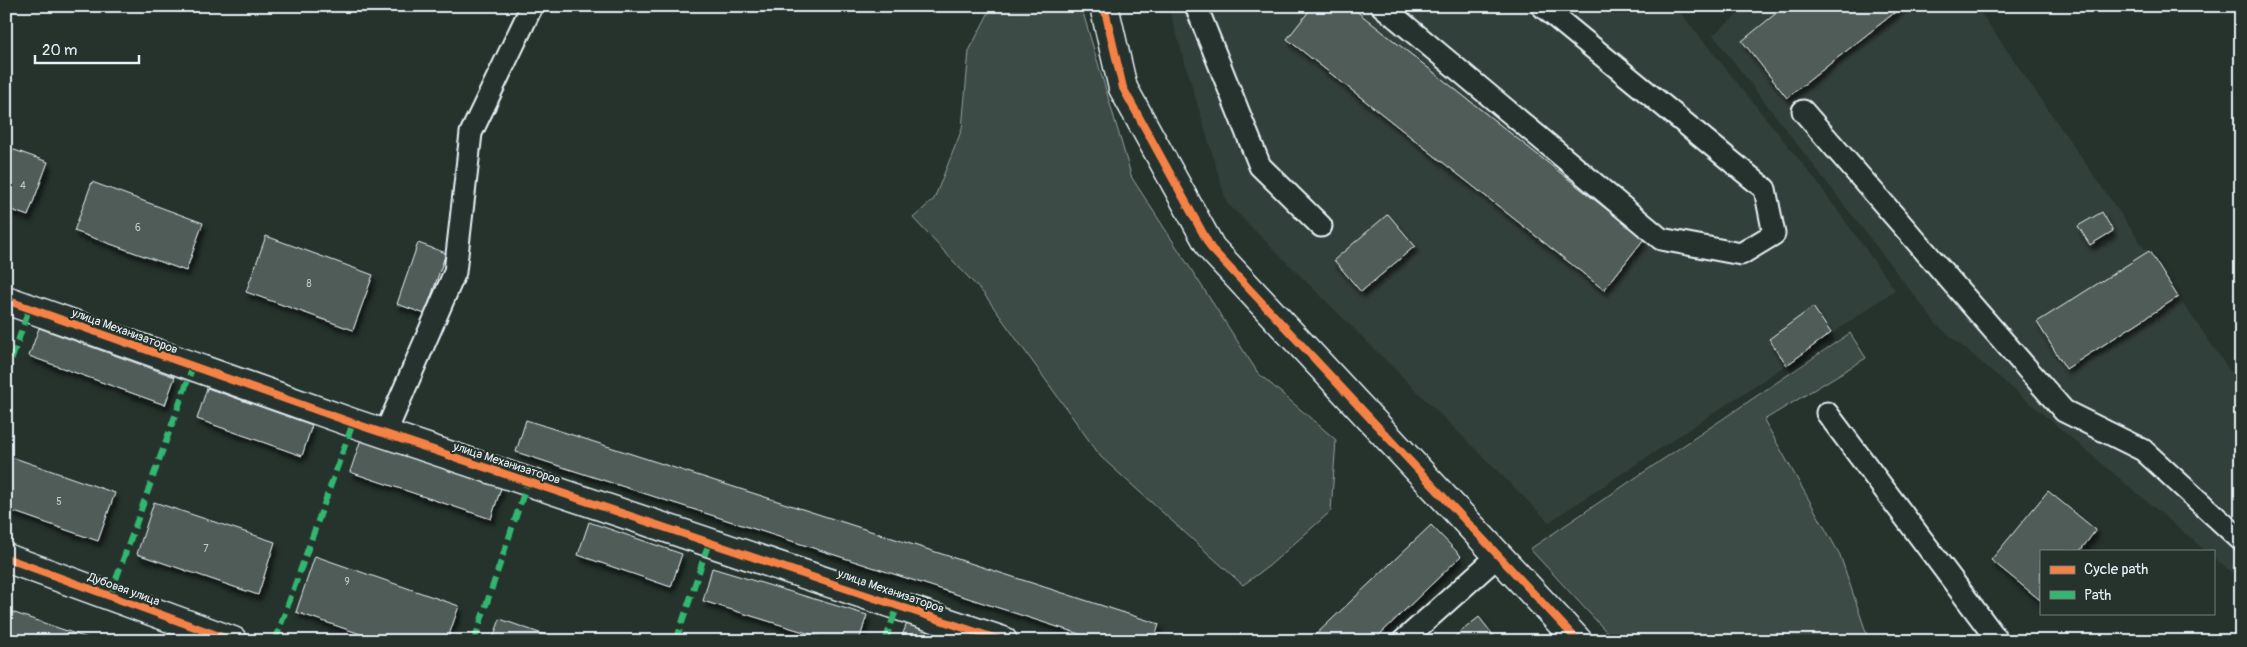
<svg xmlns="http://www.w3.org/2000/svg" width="2247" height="647" font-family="Pangolin,sans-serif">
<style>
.built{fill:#333f3a}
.green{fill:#3e4b47;stroke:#939ea0}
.building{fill:#505c59;stroke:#e8f1f8;filter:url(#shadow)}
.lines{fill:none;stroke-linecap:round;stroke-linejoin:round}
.service-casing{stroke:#e8f1f8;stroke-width:25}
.minor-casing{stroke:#e8f1f8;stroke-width:31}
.tertiary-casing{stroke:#e8f1f8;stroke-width:31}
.service{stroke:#26332d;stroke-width:21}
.minor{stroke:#26332d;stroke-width:28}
.tertiary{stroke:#26332d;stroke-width:28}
.quiet{stroke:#33b770;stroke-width:6;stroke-dasharray:12 6;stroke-linecap:butt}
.cycleway-casing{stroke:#26332d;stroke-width:11}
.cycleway{stroke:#f48246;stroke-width:8}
.labels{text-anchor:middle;stroke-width:4.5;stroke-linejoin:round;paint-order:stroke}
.number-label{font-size:10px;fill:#c2ccd0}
.street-label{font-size:12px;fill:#e8f1f8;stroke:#26332d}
</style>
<defs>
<filter id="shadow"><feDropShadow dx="3" dy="5.5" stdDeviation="2.5" flood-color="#0009"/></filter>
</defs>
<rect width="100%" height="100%" fill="#26332d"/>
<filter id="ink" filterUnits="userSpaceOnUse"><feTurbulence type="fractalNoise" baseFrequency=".02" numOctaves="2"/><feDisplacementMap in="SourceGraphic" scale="10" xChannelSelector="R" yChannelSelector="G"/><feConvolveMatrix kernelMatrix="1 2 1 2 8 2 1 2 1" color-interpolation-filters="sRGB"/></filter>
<g filter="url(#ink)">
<!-- built -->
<g class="built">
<polygon points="1168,6 1675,6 1814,178 1895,290 1795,359 1549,522 1227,203"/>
<polygon points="1748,6 1976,6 2241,387 2241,580 2213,557 2213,551 2206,551 1937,325 1713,35"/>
</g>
<!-- green -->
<g class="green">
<polygon points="992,6 1081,6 1132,178 1258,373 1336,440 1331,511 1269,566 1243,585 1101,457 984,294 913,218 934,199 962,129 969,51"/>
<polygon points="1850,333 1866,358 1764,420 1840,555 1869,641 1615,641 1530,549"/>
</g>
<!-- building -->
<g class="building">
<polygon points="1313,6 1350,6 1644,239 1604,290 1287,39"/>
<polygon points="1785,6 1903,6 1787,98 1742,41"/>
<polygon points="6,147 48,162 28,216 6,208"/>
<polygon points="92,182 203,223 186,271 74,231"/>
<polygon points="2102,212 2113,231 2090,245 2078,226"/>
<polygon points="1388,214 1415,246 1361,292 1334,260"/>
<polygon points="266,236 373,275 353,330 246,292"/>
<polygon points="418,243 446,253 425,314 397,304"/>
<polygon points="2149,251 2178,297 2066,369 2037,322"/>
<polygon points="1813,307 1831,333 1787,365 1769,339"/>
<polygon points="39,328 175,377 165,405 29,356"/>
<polygon points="207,388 312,425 302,456 197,419"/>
<polygon points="526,420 1159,624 1154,641 1101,641 516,452"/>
<polygon points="361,439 502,485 491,519 350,472"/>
<polygon points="2241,442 2241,456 2234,446"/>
<polygon points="6,455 115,493 98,541 6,509"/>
<polygon points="2048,491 2096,530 2080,551 2041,551 2040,600 1991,560"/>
<polygon points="154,502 275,542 258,595 137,554"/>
<polygon points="589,522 682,554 671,587 578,555"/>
<polygon points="1431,525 1461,556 1373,641 1309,641"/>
<polygon points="315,556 459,606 447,641 381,641 296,612"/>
<polygon points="712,568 867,615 859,641 833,641 703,601"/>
<polygon points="6,610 96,641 6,641"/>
<polygon points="1479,617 1498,641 1455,641 1453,638"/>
<polygon points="500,619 562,641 492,641"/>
<polygon points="907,623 953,641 900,641"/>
</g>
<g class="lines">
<defs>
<g id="service">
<polyline points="1196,6 1260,166 1321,226"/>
<polyline points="1382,6 1661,239 1741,254 1774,234 1765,189 1542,6"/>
<polyline points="1803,111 2064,411 2143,450 2241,540"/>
<polyline points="1827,413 1998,641"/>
<polyline points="385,434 455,272 471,133 532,6"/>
<polyline points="1403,641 1499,555"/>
</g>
<g id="minor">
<polyline points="6,300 353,423 1003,641"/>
<polyline points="6,558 233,641"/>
</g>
<polyline id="tertiary" points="1104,6 1123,88 1211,248 1578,641"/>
</defs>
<!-- service casing -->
<use href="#service" class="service-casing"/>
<!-- minor casing -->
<use href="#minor" class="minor-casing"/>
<!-- tertiary casing -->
<use href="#tertiary" class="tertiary-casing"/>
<!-- service -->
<use href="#service" class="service"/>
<!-- minor -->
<use href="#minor" class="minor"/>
<!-- tertiary -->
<use href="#tertiary" class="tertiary"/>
<!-- quiet -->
<g class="quiet">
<polyline points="6,376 29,309"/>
<polyline points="110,596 193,366"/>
<polyline points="275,641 353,423"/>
<polyline points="474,641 528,481"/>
<polyline points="676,641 709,542"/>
<polyline points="885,641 898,605"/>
</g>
<defs>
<g id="cycleway">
<polyline points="1104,6 1123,88 1211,248 1578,641"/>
<polyline points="6,300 353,423 1003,641"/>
<polyline points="6,558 233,641"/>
</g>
</defs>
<!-- cycleway casing -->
<use href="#cycleway" class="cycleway-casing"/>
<!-- cycleway -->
<use href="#cycleway" class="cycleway"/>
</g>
</g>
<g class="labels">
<!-- number labels -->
<g class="number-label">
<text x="23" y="189">4</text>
<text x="138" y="231">6</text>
<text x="309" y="287">8</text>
<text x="59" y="505">5</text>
<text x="206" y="552">7</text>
<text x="347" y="585">9</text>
</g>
<!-- street labels -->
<g class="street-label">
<text transform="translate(125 331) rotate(20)" y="4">улица Механизаторов</text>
<text transform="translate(507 463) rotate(18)" y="4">улица Механизаторов</text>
<text transform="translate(124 589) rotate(20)" y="4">Дубовая улица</text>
<text transform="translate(891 591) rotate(19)" y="4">улица Механизаторов</text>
</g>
</g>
<!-- margin -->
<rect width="2247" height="647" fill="none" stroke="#26332d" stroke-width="25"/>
<rect x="12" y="12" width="2222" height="622" fill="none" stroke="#e8f1f8" stroke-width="2" filter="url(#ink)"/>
<!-- legend -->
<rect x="2040" y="550" width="175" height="65" fill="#26332d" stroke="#747f7e"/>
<rect x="2050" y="566" width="25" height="8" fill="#f48246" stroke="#747f7e"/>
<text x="2084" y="574" font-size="15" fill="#e8f1f8">Cycle path</text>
<rect x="2050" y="591" width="25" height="8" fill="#33b770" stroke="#747f7e"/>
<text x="2084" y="600" font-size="15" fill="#e8f1f8">Path</text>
<!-- scale -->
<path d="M35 55v8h104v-8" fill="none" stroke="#e8f1f8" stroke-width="2.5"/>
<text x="42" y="55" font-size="15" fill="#e8f1f8" stroke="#26332d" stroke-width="4" paint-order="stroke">20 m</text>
</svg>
